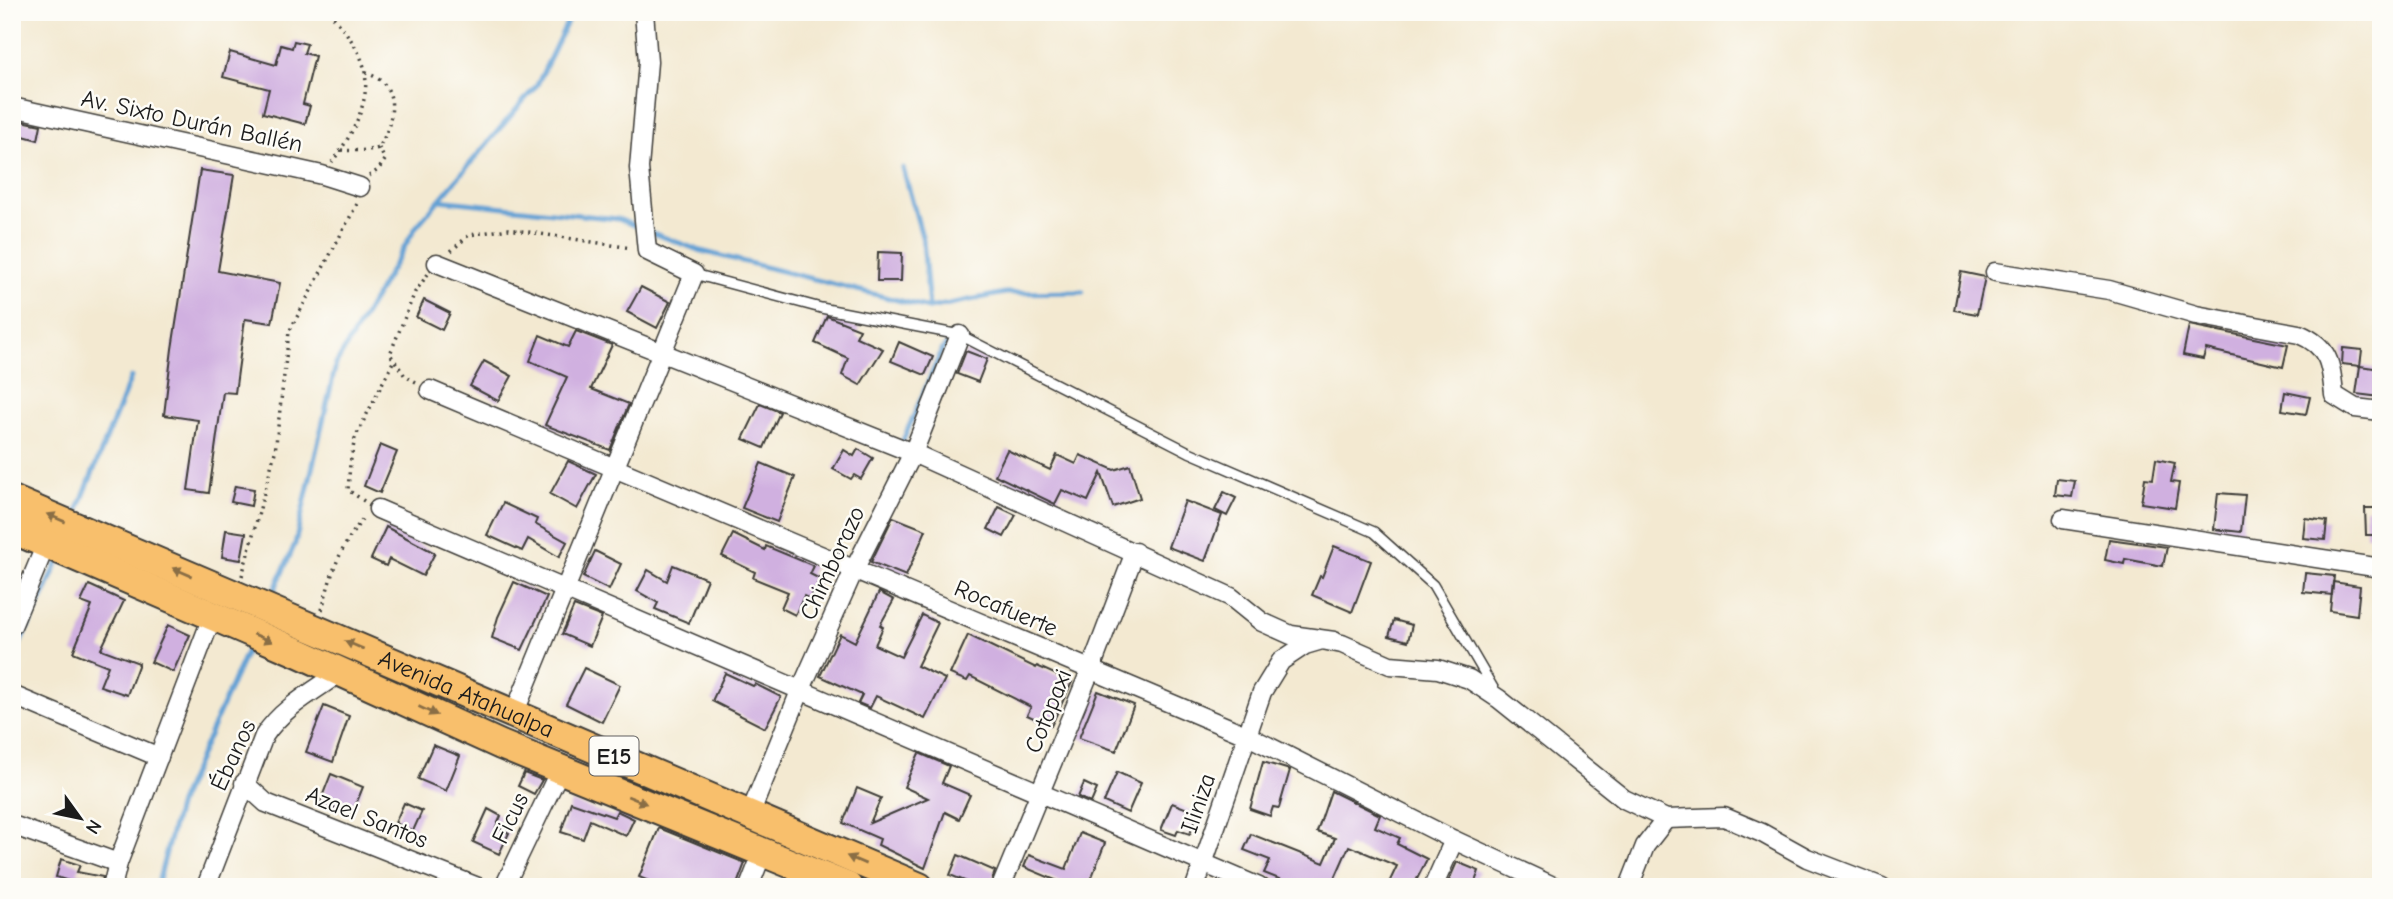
<svg xmlns="http://www.w3.org/2000/svg" width="2393" height="899" font-family="'Comic Neue',sans-serif">
<style>
.lines{fill:none;stroke-linecap:round;stroke-linejoin:round}
.stream{stroke:#63a1d4;stroke-width:5}
.building{fill:#d0b0e0}
.service-casing{stroke:#3c3b37;stroke-width:12}
.minor-casing{stroke:#3c3b37;stroke-width:21}
.trunk-casing{stroke:#3c3b37;stroke-width:32}
.path{stroke:#3c3b37;stroke-width:3.5;stroke-dasharray:2 5;stroke-linecap:butt}
.service{stroke:#fff;stroke-width:9}
.minor{stroke:#fff;stroke-width:18}
.trunk{stroke:#f8bf6c;stroke-width:28}
.oneway{fill:#8a6e44}
.labels{text-anchor:middle;stroke-width:5;stroke-linejoin:round;paint-order:stroke}
.shield{fill:#fdfcf7;stroke:#605f5e;stroke-width:2}
.shield-label{font-size:23px;font-weight:bold;fill:#1c1c1c}
.street-label{font-size:24px;fill:#1c1c1c;stroke:#fdfcf7}
</style>
<rect width="100%" height="100%" fill="#fdfcf7"/>
<filter id="ink" filterUnits="userSpaceOnUse"><feTurbulence type="fractalNoise" baseFrequency=".0143" numOctaves="2"/><feDisplacementMap in="SourceGraphic" scale="14" xChannelSelector="R" yChannelSelector="G"/><feConvolveMatrix kernelMatrix="1 2 1 2 8 2 1 2 1" color-interpolation-filters="sRGB"/></filter>
<filter id="wash" filterUnits="userSpaceOnUse"><feTurbulence type="fractalNoise" baseFrequency=".00686" numOctaves="4" result="noise"/><feDisplacementMap in="SourceGraphic" scale="28" xChannelSelector="R" yChannelSelector="G"/><feGaussianBlur stdDeviation="1.57" result="paint"/><feColorMatrix in="noise" values="0 0 0 0 0 0 0 0 0 0 0 0 0 0 0 0 0 1.4 0 .05"/><feComposite in="paint" operator="in"/></filter>
<g filter="url(#wash)">
<rect width="100%" height="100%" fill="#f3e9d1"/>
<g class="lines">
<!-- stream -->
<g class="stream">
<polyline points="903,168 923,240 929,308"/>
<polyline points="439,200 618,219 641,228"/>
<polyline points="650,232 701,251 929,308 1005,293 1083,292"/>
<polyline points="901,445 942,350 951,339"/>
<polyline points="75,517 131,377"/>
<polyline points="270,600 295,544 336,364 416,227 537,85 572,12"/>
<polyline points="12,660 46,590 59,559"/>
<polyline points="157,887 179,803 251,641"/>
</g>
</g>
<g id="blocks">
<!-- building -->
<g class="building">
<polygon points="294,41 307,44 304,53 315,56 303,104 310,106 305,124 263,113 269,89 223,77 230,52 276,65 281,45 292,48"/>
<polygon points="12,119 41,125 38,140 12,133"/>
<polygon points="200,170 234,175 218,271 280,283 272,323 245,319 235,393 223,392 209,493 188,490 198,420 164,415 172,349"/>
<polygon points="878,252 902,253 901,281 877,281"/>
<polygon points="1961,272 1985,277 1977,314 1954,310"/>
<polygon points="641,287 670,302 657,328 627,312"/>
<polygon points="424,300 450,313 442,330 416,317"/>
<polygon points="827,316 860,329 856,337 883,349 860,385 842,375 848,358 815,343"/>
<polygon points="2189,325 2288,345 2283,367 2206,349 2203,359 2183,355"/>
<polygon points="576,331 612,345 591,389 629,404 610,450 545,425 567,377 530,361 540,335 568,347"/>
<polygon points="899,342 933,357 925,375 891,361"/>
<polygon points="2343,348 2362,350 2360,366 2342,364"/>
<polygon points="966,351 987,359 978,382 957,374"/>
<polygon points="484,361 512,376 498,401 470,386"/>
<polygon points="2360,366 2381,369 2381,397 2356,394"/>
<polygon points="2285,392 2310,397 2306,414 2282,410"/>
<polygon points="760,404 780,412 764,448 743,439"/>
<polygon points="380,445 397,452 380,493 364,486"/>
<polygon points="858,449 873,458 861,479 854,475 851,479 833,469 844,450 854,456"/>
<polygon points="1007,450 1050,470 1057,455 1076,464 1080,455 1114,470 1130,465 1140,498 1113,507 1101,473 1088,501 1062,490 1055,504 995,475"/>
<polygon points="2156,459 2175,463 2171,482 2179,483 2175,508 2141,503 2145,478 2153,479"/>
<polygon points="568,461 596,474 577,509 550,494"/>
<polygon points="761,463 795,477 777,522 742,508"/>
<polygon points="2057,479 2075,481 2072,497 2055,495"/>
<polygon points="235,486 254,489 251,506 231,502"/>
<polygon points="1224,492 1236,498 1227,516 1215,510"/>
<polygon points="2218,493 2245,495 2241,532 2214,529"/>
<polygon points="1185,501 1222,515 1205,561 1168,547"/>
<polygon points="503,503 537,519 535,524 567,542 559,557 528,539 522,551 487,535"/>
<polygon points="999,507 1016,515 1004,537 988,529"/>
<polygon points="2365,508 2381,508 2381,535 2366,535"/>
<polygon points="893,517 926,530 906,576 871,562"/>
<polygon points="2305,518 2327,521 2325,540 2303,538"/>
<polygon points="386,527 435,553 423,576 389,559 386,566 371,559"/>
<polygon points="226,530 246,533 241,560 222,557"/>
<polygon points="733,534 765,550 766,546 814,566 810,574 820,579 810,599 804,596 795,615 781,608 788,592 753,578 755,572 722,556"/>
<polygon points="2109,539 2167,547 2163,566 2125,559 2124,564 2105,560"/>
<polygon points="1334,546 1371,561 1352,612 1312,595 1320,576 1322,577"/>
<polygon points="595,551 621,564 609,590 583,577"/>
<polygon points="673,565 707,579 689,623 655,609 658,603 637,591 648,570 667,581"/>
<polygon points="2305,573 2334,576 2332,595 2303,592"/>
<polygon points="514,582 547,597 522,650 492,638 498,617"/>
<polygon points="2333,582 2360,586 2357,615 2330,611"/>
<polygon points="89,585 124,601 101,649 139,663 127,695 100,686 108,666 73,652 92,606 81,602"/>
<polygon points="879,592 894,600 880,625 883,627 875,645 901,657 922,615 938,623 917,666 945,679 925,719 876,696 870,708 858,703 862,695 820,676 840,634 855,642"/>
<polygon points="574,606 602,617 590,646 562,634"/>
<polygon points="1394,620 1412,625 1408,641 1389,636"/>
<polygon points="168,625 190,635 173,672 151,662"/>
<polygon points="968,635 1036,668 1037,666 1072,682 1051,726 1027,715 1031,707 970,676 967,681 950,674"/>
<polygon points="584,668 620,685 602,722 566,704"/>
<polygon points="725,673 753,686 755,684 781,697 765,728 712,701"/>
<polygon points="1098,691 1134,705 1116,751 1079,738"/>
<polygon points="324,706 349,716 333,762 306,752"/>
<polygon points="433,745 460,756 446,791 418,779"/>
<polygon points="919,753 949,766 942,783 970,795 959,819 945,812 925,868 878,845 880,839 843,823 857,788 881,798 870,823 928,798 904,787"/>
<polygon points="1263,762 1290,770 1279,808 1273,807 1270,816 1250,809"/>
<polygon points="1117,772 1141,783 1128,813 1104,802"/>
<polygon points="524,773 542,780 534,794 518,786"/>
<polygon points="331,774 363,787 352,814 320,802"/>
<polygon points="1084,783 1097,789 1091,803 1078,797"/>
<polygon points="1331,791 1380,815 1375,827 1400,838 1397,844 1427,859 1413,887 1387,887 1397,866 1349,846 1331,887 1299,887 1264,873 1270,860 1244,850 1251,834 1324,863 1335,838 1317,832"/>
<polygon points="571,802 614,817 617,811 634,819 626,836 590,820 583,839 561,832"/>
<polygon points="404,803 422,811 413,831 395,823"/>
<polygon points="1172,803 1198,813 1190,834 1178,830 1176,835 1161,830"/>
<polygon points="488,809 501,816 496,827 509,833 499,854 473,842"/>
<polygon points="659,828 745,863 736,887 663,887 639,877"/>
<polygon points="1080,833 1105,843 1088,887 1072,887 1024,867 1029,855 1066,869"/>
<polygon points="958,855 995,871 990,887 979,887 950,875"/>
<polygon points="61,859 80,865 77,872 103,877 101,887 71,887 72,882 56,877"/>
<polygon points="1457,862 1479,871 1473,887 1446,887"/>
</g>
</g>
</g>
<g filter="url(#ink)">
<use href="#blocks" fill-opacity="0" stroke="#3c3b37" stroke-width="2"/>
<g class="lines">
<defs>
<polyline id="service" points="694,274 821,308 960,335 1189,452 1374,532 1433,585 1496,693"/>
<g id="minor">
<polyline points="12,107 322,175 360,187"/>
<polyline points="437,263 913,453 1231,597 1262,622 1291,635 1334,641"/>
<path d="M1995,272L2109,290L2196,315L2299,334C2330,347 2331,365 2334,395L2355,408L2381,411"/>
<polyline points="430,390 1248,736 1454,840 1555,887"/>
<polyline points="378,509 1259,887"/>
<polyline points="2063,519 2381,568"/>
<polyline points="12,626 46,544"/>
<polyline points="12,695 159,757"/>
<polyline points="514,714 694,274 647,251 639,168 648,62 644,12"/>
<polyline points="244,783 266,803 478,887"/>
<polyline points="750,814 801,689 854,570 913,453 960,335"/>
<polyline points="12,825 118,863"/>
<polyline points="112,887 118,863 212,617"/>
<path d="M206,887L264,736C282,708 314,691 341,672"/>
<polyline points="504,887 560,770"/>
<polyline points="749,887 763,851"/>
<polyline points="1001,887 1090,671 1135,552"/>
<polyline points="1195,887 1262,692 1281,661 1305,645 1322,640 1342,644 1390,665 1438,669 1469,679 1499,699 1624,799 1666,819 1724,817 1762,833 1807,858 1882,887"/>
<polyline points="1433,887 1454,840"/>
<polyline points="1629,887 1645,846 1666,819"/>
</g>
<g id="trunk">
<path id="s1" d="M12,500L919,887"/>
<polyline points="12,529 299,653 501,745 848,887"/>
</g>
</defs>
<!-- service casing -->
<use href="#service" class="service-casing"/>
<!-- minor casing -->
<use href="#minor" class="minor-casing"/>
<!-- trunk casing -->
<use href="#trunk" class="trunk-casing"/>
<!-- path -->
<g class="path">
<path d="M329,12C343,28 362,51 365,72C370,105 350,138 332,162"/>
<path d="M341,150C354,151 367,151 379,148C394,121 402,84 366,73"/>
<polyline points="369,176 378,170 385,160 379,148"/>
<polyline points="451,251 469,235 509,229 631,248"/>
<polyline points="416,382 405,376 390,354 415,292 428,274"/>
<polyline points="364,501 348,490 350,464 355,438 394,360"/>
<polyline points="242,576 275,452 289,332 357,204"/>
<path d="M322,610C332,570 339,549 365,516"/>
</g>
<!-- service -->
<use href="#service" class="service"/>
<!-- minor -->
<use href="#minor" class="minor"/>
<!-- trunk -->
<use href="#trunk" class="trunk"/>
</g>
<!-- one-way arrows -->
<defs><path id="oneway-solid" d="M-6-.8H1V-3.2L6.5 0L1 3.2V.8H-6Z" transform="scale(1.75)"/></defs>
<g class="oneway">
<use href="#oneway-solid" transform="translate(56 518) rotate(-157)"/>
<use href="#oneway-solid" transform="translate(182 572) rotate(-157)"/>
<use href="#oneway-solid" transform="translate(263 638) rotate(23)"/>
<use href="#oneway-solid" transform="translate(354 645) rotate(-157)"/>
<use href="#oneway-solid" transform="translate(428 711) rotate(25)"/>
<use href="#oneway-solid" transform="translate(637 800) rotate(22)"/>
<use href="#oneway-solid" transform="translate(856 860) rotate(-157)"/>
</g>
</g>
<g class="labels">
<!-- shield labels -->
<rect class="shield" x="589.5" y="736.5" width="49" height="39" rx="5"/>
<g class="shield-label">
<text x="614" y="764">E15</text>
</g>
<!-- street labels -->
<g class="street-label">
<text transform="translate(192 121) rotate(12)" y="8">Av. Sixto Durán Ballén</text>
<text transform="translate(832 563) rotate(-65)" y="8">Chimborazo</text>
<text transform="translate(1006 608) rotate(23)" y="8">Rocafuerte</text>
<text dy="8" stroke="none"><textPath href="#s1" startOffset="494">Avenida Atahualpa</textPath></text>
<text transform="translate(1048 711) rotate(-68)" y="8">Cotopaxi</text>
<text transform="translate(233 755) rotate(-65)" y="8">Ébanos</text>
<text transform="translate(1198 803) rotate(-71)" y="8">Iliniza</text>
<text transform="translate(367 817) rotate(22)" y="8">Azael Santos</text>
<text transform="translate(510 818) rotate(-64)" y="8">Ficus</text>
</g>
</g>
<!-- margin -->
<rect width="2393" height="899" fill="none" stroke="#fdfcf7" stroke-width="42"/>
<!-- north arrow -->
<g transform="translate(80 818) rotate(123)" stroke="#fdfcf7" stroke-width="5" paint-order="stroke">
<path d="M0-5L12 26L0 18L-12 26Z" fill="#1c1c1c"/>
<text y="-10" font-size="19" font-weight="bold" text-anchor="middle" fill="#1c1c1c">N</text>
</g>
</svg>
